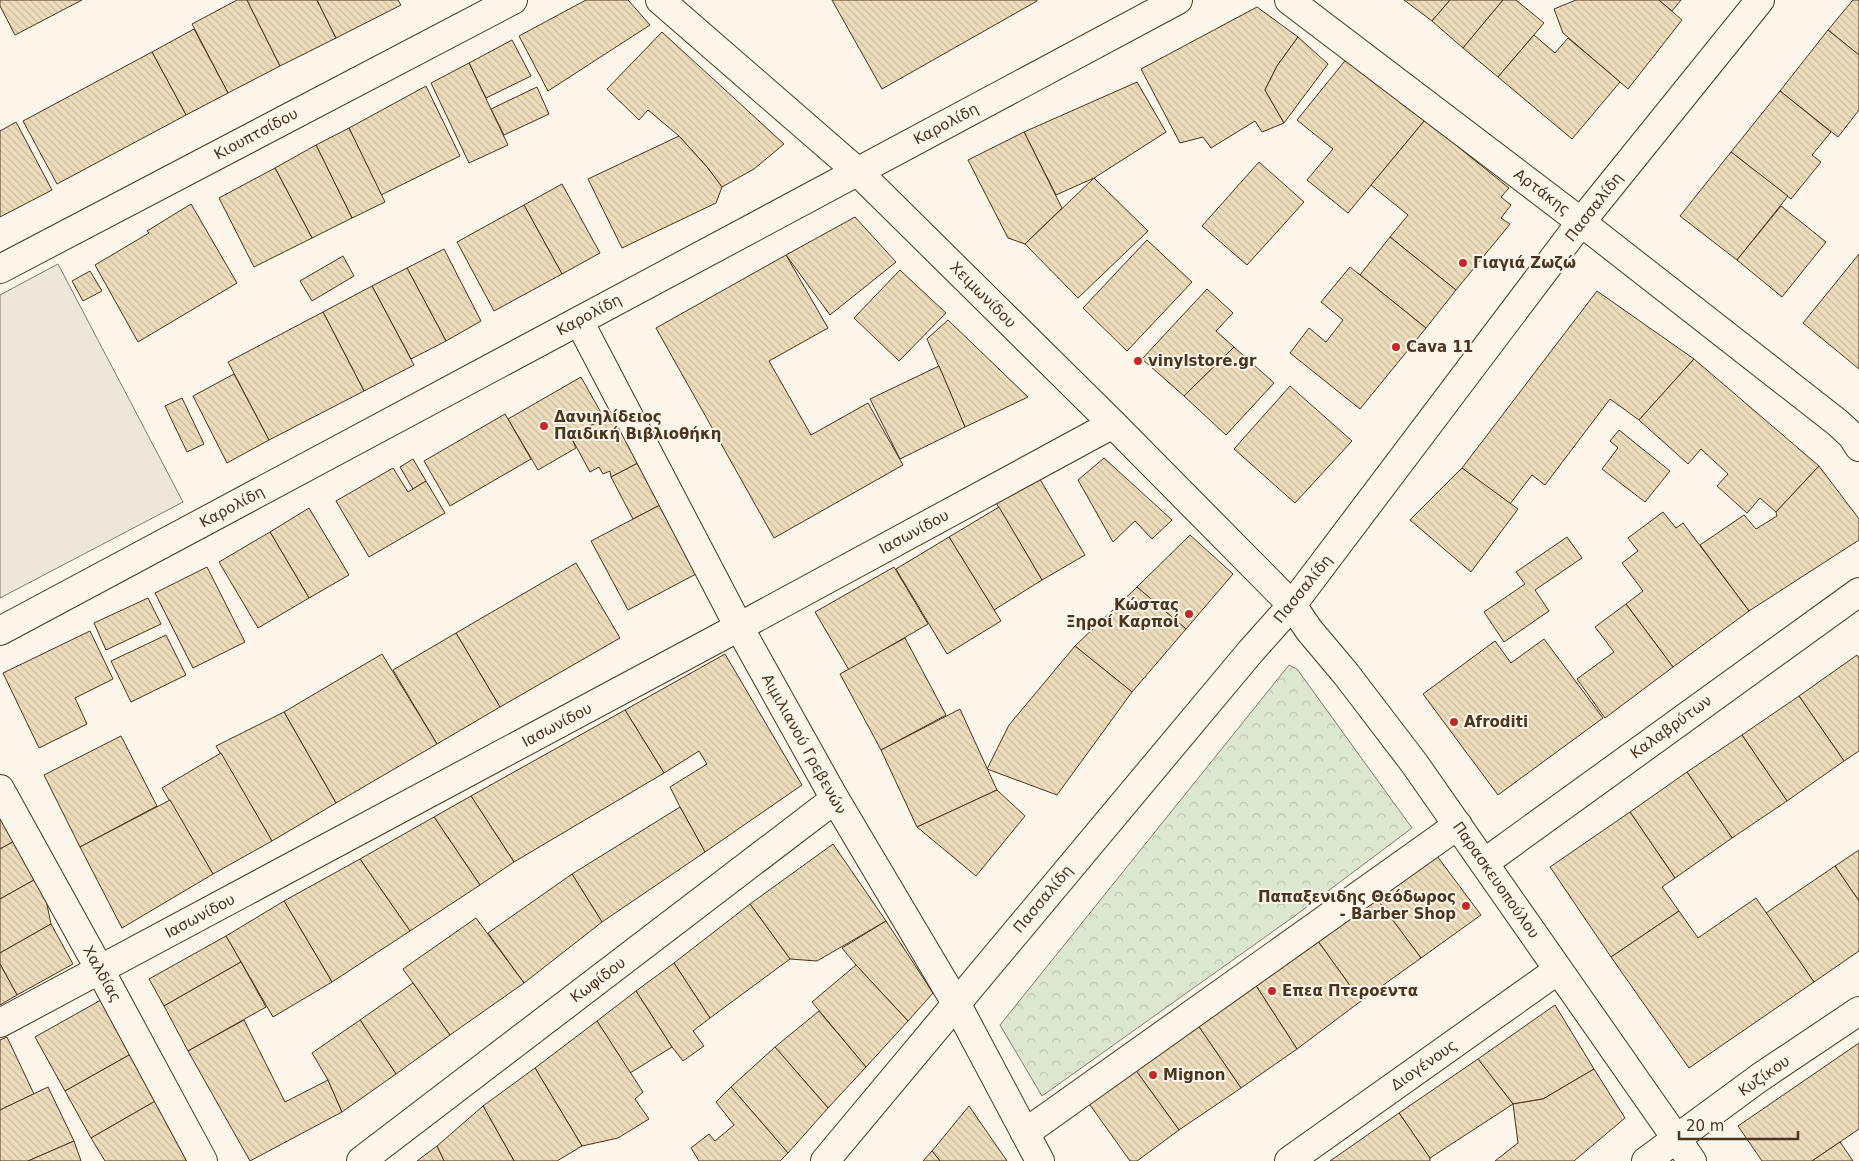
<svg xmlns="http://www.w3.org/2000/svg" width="1859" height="1161" font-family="'DejaVu Sans',sans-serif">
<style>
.park{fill:url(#park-crowns);stroke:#887966}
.parking{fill:#ede7d9;stroke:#887966}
.building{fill:url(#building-back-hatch);stroke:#4a3520}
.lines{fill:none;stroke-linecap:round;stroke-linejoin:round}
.minor-casing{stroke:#4a3520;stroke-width:30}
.major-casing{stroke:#4a3520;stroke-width:30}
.minor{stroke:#fbf6e9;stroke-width:28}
.major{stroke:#fbf6e9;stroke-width:28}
.poi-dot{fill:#c62828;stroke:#fbf6e9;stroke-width:2}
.labels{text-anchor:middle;stroke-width:4;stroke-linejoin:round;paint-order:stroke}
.street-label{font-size:15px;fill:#4a3520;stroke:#fbf6e9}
.poi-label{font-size:15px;font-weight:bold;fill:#4a3520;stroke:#fbf6e9;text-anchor:start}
</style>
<defs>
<pattern id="park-crowns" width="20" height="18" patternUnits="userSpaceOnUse" patternTransform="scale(1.25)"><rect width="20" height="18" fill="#dce7d0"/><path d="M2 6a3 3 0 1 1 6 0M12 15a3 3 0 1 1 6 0" fill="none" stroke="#bec7b2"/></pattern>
<pattern id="building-back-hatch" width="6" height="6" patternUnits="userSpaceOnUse" patternTransform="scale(1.25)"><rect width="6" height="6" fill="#ecdcbc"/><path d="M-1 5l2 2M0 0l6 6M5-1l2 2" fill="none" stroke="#ccbda1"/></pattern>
</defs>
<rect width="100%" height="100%" fill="#fbf6e9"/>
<!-- park -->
<polygon class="park" points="1289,665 1297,669 1412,828 1296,915 1042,1096 1000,1025"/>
<!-- parking -->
<polygon class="parking" points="58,264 183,502 0,598 0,295"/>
<!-- building -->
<g class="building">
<polygon points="0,0 82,0 15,35 0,6"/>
<polygon points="237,0 247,0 280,66 228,93 192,24"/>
<polygon points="247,0 317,0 336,38 280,66"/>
<polygon points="317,0 398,0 401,5 336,38"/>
<polygon points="586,0 628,0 650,25 548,91 519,36"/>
<polygon points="832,0 1037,0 1037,1 882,89"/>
<polygon points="1404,0 1450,0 1432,21"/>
<polygon points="1450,0 1503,0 1463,48 1432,21"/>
<polygon points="1503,0 1516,0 1544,23 1498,77 1463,48"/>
<polygon points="1576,0 1659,0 1682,20 1628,89 1563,33 1554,9"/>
<polygon points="1659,0 1681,0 1672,11"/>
<polygon points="1853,0 1859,0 1859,55 1828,30"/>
<polygon points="1257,7 1298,37 1277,66 1265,90 1284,123 1262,132 1255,121 1211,148 1203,137 1180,143 1141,69"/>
<polygon points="194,29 228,93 186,115 152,52"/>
<polygon points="1828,30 1859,55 1859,110 1838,137 1780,91"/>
<polygon points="662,32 784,144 754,169 722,187 707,167 679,136 648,110 639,120 607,89"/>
<polygon points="1534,35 1555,53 1568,38 1620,82 1572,139 1498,77"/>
<polygon points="1298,37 1328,64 1284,123 1265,90 1277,66"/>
<polygon points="512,40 531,76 486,98 469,63"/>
<polygon points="152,52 186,115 57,184 23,121"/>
<polygon points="1348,57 1425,120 1348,213 1307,180 1333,149 1297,120"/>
<polygon points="469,63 508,145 469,163 431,83"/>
<polygon points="1137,82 1166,132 1094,178 1056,195 1024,132"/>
<polygon points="426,86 460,156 381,195 349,128"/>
<polygon points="537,87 549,114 504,135 491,109"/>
<polygon points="1780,91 1831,132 1812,155 1821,162 1791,199 1731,152"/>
<polygon points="1425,120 1509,188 1501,197 1511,205 1501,218 1510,224 1456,290 1390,237 1408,215 1371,185"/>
<polygon points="16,122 52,190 0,217 0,131"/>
<polygon points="349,128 385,202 352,218 316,145"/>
<polygon points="1024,132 1062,208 1025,244 1008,238 968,160"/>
<polygon points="679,136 707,167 722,187 716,203 622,248 588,179"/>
<polygon points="316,145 352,218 312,238 275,168"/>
<polygon points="1731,152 1788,196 1737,260 1680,216"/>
<polygon points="1259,162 1304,202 1247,265 1202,226"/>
<polygon points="275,168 312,238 254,267 219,198"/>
<polygon points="1094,178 1148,231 1078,298 1025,244"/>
<polygon points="562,184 600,253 562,274 524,205"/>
<polygon points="191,204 237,283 138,342 95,265 149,233 147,231"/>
<polygon points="524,205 562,274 494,311 457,242"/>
<polygon points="1781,206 1826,242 1782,297 1737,260"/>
<polygon points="855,217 896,262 830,315 786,255"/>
<polygon points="1390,237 1456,290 1426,328 1360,275"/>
<polygon points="1147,240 1192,282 1127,351 1083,308"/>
<polygon points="444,249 481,321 446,341 407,268"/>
<polygon points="1859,254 1859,369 1803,323"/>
<polygon points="786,255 828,328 769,361 811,435 868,403 903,465 774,538 656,328"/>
<polygon points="343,256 354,276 312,301 300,281"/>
<polygon points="1350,267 1426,328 1360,409 1290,353 1309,328 1326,342 1343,320 1321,302"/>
<polygon points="407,268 446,341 411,359 372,286"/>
<polygon points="900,270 946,313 899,361 854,318"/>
<polygon points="90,271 102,291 83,301 72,281"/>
<polygon points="372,286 414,365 364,391 323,312"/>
<polygon points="1207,289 1233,313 1216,331 1234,347 1184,396 1142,359"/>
<polygon points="1597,291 1694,359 1639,420 1610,399 1545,485 1532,475 1510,504 1462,468"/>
<polygon points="323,312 364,391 269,440 228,362"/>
<polygon points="948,320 1028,397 965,427 927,339"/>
<polygon points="1234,347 1274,383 1226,435 1184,396"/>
<polygon points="1694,359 1819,466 1776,512 1760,498 1747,513 1717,486 1728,474 1701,449 1688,464 1639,420"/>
<polygon points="939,366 965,427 900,459 870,399"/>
<polygon points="234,374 269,440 227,463 193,396"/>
<polygon points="581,377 604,418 571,437 576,448 538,470 508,419"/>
<polygon points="1290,386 1352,441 1295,503 1234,449"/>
<polygon points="182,398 204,444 187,452 165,406"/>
<polygon points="615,412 638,463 611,477 610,471 603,474 599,467 590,472 571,437"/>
<polygon points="505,414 531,459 450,506 424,461"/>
<polygon points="1619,430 1670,471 1645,502 1602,469 1618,448 1610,441"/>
<polygon points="1104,458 1172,520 1152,539 1135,521 1113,542 1078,480"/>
<polygon points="413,459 426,481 413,489 400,467"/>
<polygon points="638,463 660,505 633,519 611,477"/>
<polygon points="1819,466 1859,519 1859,540 1749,611 1700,545 1744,515 1756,529 1777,516 1776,512"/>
<polygon points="393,468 408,492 426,481 445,513 369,557 336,501"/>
<polygon points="1462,468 1518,509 1471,572 1410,520"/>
<polygon points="1035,471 1085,555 1042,580 992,496"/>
<polygon points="660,505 696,574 628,610 591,541"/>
<polygon points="999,507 1042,580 994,610 949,537"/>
<polygon points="309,508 349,575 309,598 270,532"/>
<polygon points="1663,512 1676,528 1683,523 1749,611 1673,667 1626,604 1643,591 1622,563 1638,551 1628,538"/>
<polygon points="270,532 309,598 258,628 219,562"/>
<polygon points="1190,535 1233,574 1186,629 1137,587"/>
<polygon points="949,537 1001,621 947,654 896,569"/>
<polygon points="1567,537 1582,558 1535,590 1549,611 1504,642 1484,612 1525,584 1516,572"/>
<polygon points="576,563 620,638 500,707 456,633"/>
<polygon points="207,567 245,642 193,668 155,593"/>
<polygon points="894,567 928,624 849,670 815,612"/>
<polygon points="1137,587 1186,629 1132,692 1075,646"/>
<polygon points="148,598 161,624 106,650 94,623"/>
<polygon points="1626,604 1673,667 1605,718 1577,679 1614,652 1595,627"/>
<polygon points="90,631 113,679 75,698 87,724 39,748 3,673"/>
<polygon points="456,633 500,707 437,744 393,670"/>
<polygon points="166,635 186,675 131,702 111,661"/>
<polygon points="905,638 946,715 881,750 840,674"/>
<polygon points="1544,639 1603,718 1498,795 1423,694 1495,641 1511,663"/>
<polygon points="1075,646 1132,692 1057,795 987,769 1009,725"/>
<polygon points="382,654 437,744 336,803 284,712"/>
<polygon points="725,654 802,785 705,852 680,807 670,787 707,764 699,751 664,773 625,710"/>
<polygon points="1857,655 1859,658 1859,751 1844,761 1799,696"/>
<polygon points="1799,696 1844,761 1787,801 1742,735"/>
<polygon points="960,709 997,790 917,827 881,750"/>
<polygon points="625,710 664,773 514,862 471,796"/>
<polygon points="284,712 336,803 272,841 216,746"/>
<polygon points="1742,735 1787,801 1732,838 1687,772"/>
<polygon points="121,736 157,806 80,847 44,775"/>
<polygon points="221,753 272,841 213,874 162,788"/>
<polygon points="1687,772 1732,838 1675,878 1630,812"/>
<polygon points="997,790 1025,816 976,876 917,827"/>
<polygon points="471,796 514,862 480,885 434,817"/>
<polygon points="170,800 213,874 122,928 80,847"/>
<polygon points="0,804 20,838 0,849"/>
<polygon points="680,807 705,852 602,922 572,874"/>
<polygon points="1630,812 1675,878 1662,887 1679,911 1611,957 1550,867"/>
<polygon points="434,817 480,885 410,931 360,859"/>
<polygon points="20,838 41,876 0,899 0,849"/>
<polygon points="833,844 886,921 817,961 790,959 750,904"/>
<polygon points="1859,850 1859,901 1835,866"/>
<polygon points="1434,852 1481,915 1421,958 1374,895"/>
<polygon points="360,859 410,931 332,982 284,901"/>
<polygon points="1835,866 1859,901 1859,951 1814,982 1766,913"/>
<polygon points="572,874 602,922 524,983 488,933"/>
<polygon points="41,876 51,924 0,953 0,899"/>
<polygon points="1374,895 1421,958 1361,1001 1315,937"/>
<polygon points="1756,898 1814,982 1689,1068 1611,957 1679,911 1698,938"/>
<polygon points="284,901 332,982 273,1017 226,936"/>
<polygon points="750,904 790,959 710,1018 674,963"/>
<polygon points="476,918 524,983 450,1035 403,969"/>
<polygon points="886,921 933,993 908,1021 856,965 842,948"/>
<polygon points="51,924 73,964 17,995 0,964 0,953"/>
<polygon points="226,936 241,962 164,1006 149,979"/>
<polygon points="1315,937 1361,1001 1297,1049 1253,981"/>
<polygon points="241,962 266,1007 188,1051 164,1006"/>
<polygon points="674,963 710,1018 693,1031 704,1046 683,1061 672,1047 636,991"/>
<polygon points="0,964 17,995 0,1005"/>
<polygon points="856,965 908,1021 866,1067 812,1002"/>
<polygon points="1253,981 1297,1049 1241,1088 1195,1021"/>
<polygon points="413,983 450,1035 396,1074 360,1020"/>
<polygon points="636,991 672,1047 630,1073 597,1021"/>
<polygon points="108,996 138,1050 65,1091 35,1037"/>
<polygon points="1555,1005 1594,1069 1543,1099 1513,1104 1478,1059"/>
<polygon points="819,1011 866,1067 828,1108 775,1047"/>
<polygon points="244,1020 285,1102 328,1080 342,1112 250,1161 188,1051"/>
<polygon points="360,1020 396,1074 342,1112 328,1080 312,1053"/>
<polygon points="597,1021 643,1092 635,1099 649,1119 618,1138 582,1146 535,1068"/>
<polygon points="1195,1021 1241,1088 1179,1130 1132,1065"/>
<polygon points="7,1037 34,1094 0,1110 0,1040"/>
<polygon points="1859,1043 1859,1129 1812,1161 1762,1161 1738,1126"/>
<polygon points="775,1047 828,1108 788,1153 731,1087"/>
<polygon points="138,1050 164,1096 91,1138 65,1091"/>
<polygon points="1478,1059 1513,1104 1430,1158 1399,1113"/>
<polygon points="1132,1065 1179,1130 1137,1161 1130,1161 1085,1098"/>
<polygon points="535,1068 582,1146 557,1161 514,1161 483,1106"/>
<polygon points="1594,1069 1625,1118 1574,1161 1495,1161 1518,1143 1513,1104 1543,1099"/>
<polygon points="48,1087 74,1141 28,1161 0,1161 0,1110"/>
<polygon points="731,1087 788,1153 780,1161 699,1161 691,1148 709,1134 715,1141 734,1125 716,1102"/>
<polygon points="164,1096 201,1161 105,1161 91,1138"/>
<polygon points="483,1106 514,1161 444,1161 437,1146"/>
<polygon points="969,1106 1007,1161 940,1161 932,1151"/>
<polygon points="1399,1113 1430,1158 1430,1161 1330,1161"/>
<polygon points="74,1141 81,1161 28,1161"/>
<polygon points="1840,1142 1853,1161 1812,1161"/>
<polygon points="437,1146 444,1161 417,1161"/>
<polygon points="932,1151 940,1161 923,1161"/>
</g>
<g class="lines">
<defs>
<g id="minor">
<polyline points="660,0 858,172 1113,424 1292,605 1309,630 1346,674 1414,763 1692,1161"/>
<polyline points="1289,0 1581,222"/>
<polyline points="0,269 513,0"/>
<polyline points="579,321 739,627 835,799 956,1003 1040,1161"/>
<polyline points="0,631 1178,0"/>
<polyline points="0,789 100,970 203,1161"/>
<polyline points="1484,863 1859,592"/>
<polyline points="0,1023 739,627 1113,424"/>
<polyline points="1025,1133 1458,825"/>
<polyline points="361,1161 835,799"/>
<polyline points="1289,1161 1558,970"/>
<polyline points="1646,1161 1759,1078 1859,1011"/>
</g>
<g id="major">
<polyline points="1581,222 1838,423 1852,436 1859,447"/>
<polyline points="825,1161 1251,651 1292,605 1581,222 1760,0"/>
</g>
</defs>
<!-- minor casing -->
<use href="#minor" class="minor-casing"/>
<!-- major casing -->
<use href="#major" class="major-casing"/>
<!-- minor -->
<use href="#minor" class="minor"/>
<!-- major -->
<use href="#major" class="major"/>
</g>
<!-- markers -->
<g class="poi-dot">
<circle cx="1463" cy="263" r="5"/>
<circle cx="1396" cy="347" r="5"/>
<circle cx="1138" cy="361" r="5"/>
<circle cx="544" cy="426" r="5"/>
<circle cx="1189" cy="614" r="5"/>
<circle cx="1454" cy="722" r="5"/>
<circle cx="1466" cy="906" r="5"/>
<circle cx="1272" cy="991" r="5"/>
<circle cx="1153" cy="1075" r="5"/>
</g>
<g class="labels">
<!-- street labels -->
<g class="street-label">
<text transform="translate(946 124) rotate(-28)" y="5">Καρολίδη</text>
<text transform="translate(256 134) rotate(-28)" y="5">Κιουπτσίδου</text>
<text transform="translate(1542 192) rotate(37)" y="5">Αρτάκης</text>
<text transform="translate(1594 207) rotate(-52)" y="5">Πασσαλίδη</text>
<text transform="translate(983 295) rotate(45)" y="5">Χειμωνίδου</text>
<text transform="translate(589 315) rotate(-28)" y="5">Καρολίδη</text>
<text transform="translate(232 507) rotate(-28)" y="5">Καρολίδη</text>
<text transform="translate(914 532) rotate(-28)" y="5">Ιασωνίδου</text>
<text transform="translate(1303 589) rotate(-51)" y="5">Πασσαλίδη</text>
<text transform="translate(557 725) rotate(-28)" y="5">Ιασωνίδου</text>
<text transform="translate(1671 727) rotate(-36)" y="5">Καλαβρύτων</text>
<text transform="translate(804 744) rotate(61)" y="5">Αιμιλιανού Γρεβενών</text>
<text transform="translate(1496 880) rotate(55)" y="5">Παρασκευοπούλου</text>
<text transform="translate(1043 899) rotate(-50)" y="5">Πασσαλίδη</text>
<text transform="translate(200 916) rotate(-28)" y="5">Ιασωνίδου</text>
<text transform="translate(102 974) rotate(61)" y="5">Χαλδίας</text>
<text transform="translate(598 980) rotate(-37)" y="5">Κωφίδου</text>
<text transform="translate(1424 1065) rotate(-35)" y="5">Διογένους</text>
<text transform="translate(1764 1076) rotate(-35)" y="5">Κυζίκου</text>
</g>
<!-- poi labels -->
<g class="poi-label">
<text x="1473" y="268">Γιαγιά Ζωζώ</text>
<text x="1406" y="352">Cava 11</text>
<text x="1148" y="366">vinylstore.gr</text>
<text x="554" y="422">Δανιηλίδειος<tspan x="554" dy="17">Παιδική Βιβλιοθήκη</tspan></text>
<text x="1179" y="610" text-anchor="end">Κώστας<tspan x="1179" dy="17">Ξηροί Καρποί</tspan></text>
<text x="1464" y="727">Afroditi</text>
<text x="1456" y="902" text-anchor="end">Παπαξενιδης Θεόδωρος<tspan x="1456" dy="17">- Barber Shop</tspan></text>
<text x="1282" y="996">Επεα Πτεροεντα</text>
<text x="1163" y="1080">Mignon</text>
</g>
</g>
<!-- scale -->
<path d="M1679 1131v8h119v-8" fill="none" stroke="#4a3520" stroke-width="2.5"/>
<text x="1686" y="1131" font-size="15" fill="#4a3520" stroke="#fbf6e9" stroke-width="4" paint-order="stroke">20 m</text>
</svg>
